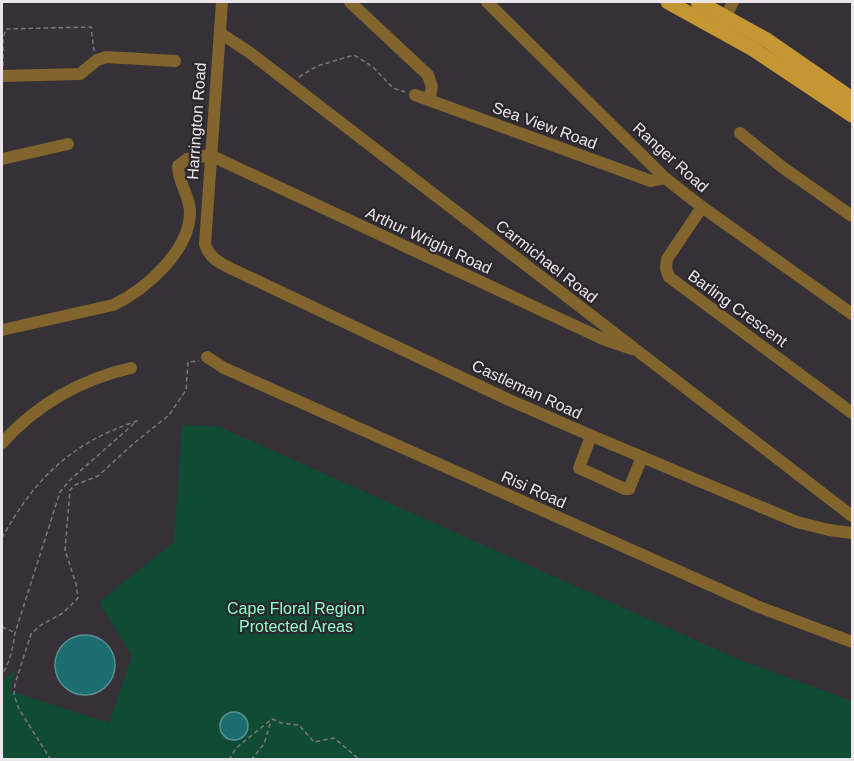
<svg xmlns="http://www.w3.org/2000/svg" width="854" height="761" font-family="Arial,sans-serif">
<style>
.green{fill:#104b34}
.water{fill:#1b6d6f;stroke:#599194;stroke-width:1.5}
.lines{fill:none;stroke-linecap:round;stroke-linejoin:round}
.path{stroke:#7c777d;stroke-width:1.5;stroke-dasharray:4.5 3;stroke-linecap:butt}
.minor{stroke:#81652c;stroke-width:12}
.major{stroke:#c59733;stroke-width:15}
.labels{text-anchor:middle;stroke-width:4.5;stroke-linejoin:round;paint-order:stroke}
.street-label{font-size:16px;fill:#eae6ea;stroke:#2c262d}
.park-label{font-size:16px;fill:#90fdcc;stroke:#2c262d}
</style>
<rect width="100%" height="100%" fill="#363037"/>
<!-- green -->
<polygon class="green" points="182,425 218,426 740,660 852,701 852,759 2,760 2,682 15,670 10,691 109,723 132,656 99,602 174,542"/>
<!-- water -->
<g class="water">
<circle cx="85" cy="665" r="30"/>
<circle cx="234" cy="726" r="14"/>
</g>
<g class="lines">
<!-- path -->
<g class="path">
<polyline points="3,66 3,39 6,29 91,27 94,51"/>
<polyline points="299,77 317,66 354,55 373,67 393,88 405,92"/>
<path d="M2,538C35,478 71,443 137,421L71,479L60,492L15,633C13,647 10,662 2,675"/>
<polyline points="2,627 14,632"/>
<polyline points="51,760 19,709 14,695 15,684 31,634 41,625 63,613 78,598 76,584 65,550 70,490 75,485 98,476 133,444 169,415 186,390 188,362 199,361"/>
<polyline points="229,760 236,748 272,719 281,723 299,725 314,742 334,738 360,760"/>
<polyline points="251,760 264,744 271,721"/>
</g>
<!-- minor -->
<g class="minor">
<path d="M222,2L205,244C209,258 220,263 232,269L507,399L585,433L797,522L829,530L852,533"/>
<polyline points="350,2 428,75 432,87 429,100"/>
<polyline points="487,2 665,178 702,207 852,314"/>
<polyline points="722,25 733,2"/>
<polyline points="220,33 249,52 852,516"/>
<polyline points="2,76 80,74 97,60 106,57 175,61"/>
<polyline points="415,95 651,181 665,178"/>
<polyline points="740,133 782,167 852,216"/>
<polyline points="2,159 68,144"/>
<polyline points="702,207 667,259 666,268 669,277 852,413"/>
<path d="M2,330L113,305C145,290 190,251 190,212C190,196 178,183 178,166L187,159L210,155L603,339L632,349"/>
<polyline points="207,357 224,368 759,607 852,642"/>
<polyline points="591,436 579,468 625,489 629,489 642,457"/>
<path d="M2,443C36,405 81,379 131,368"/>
</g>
<!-- major -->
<g class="major">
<polyline points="668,2 753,49 852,115"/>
<polyline points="698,2 765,39 852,99"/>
</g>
</g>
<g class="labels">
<!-- street labels -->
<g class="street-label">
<text transform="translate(196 121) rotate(-86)" y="6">Harrington Road</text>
<text transform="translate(545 125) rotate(20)" y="6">Sea View Road</text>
<text transform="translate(671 157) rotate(42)" y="6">Ranger Road</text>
<text transform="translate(429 240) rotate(25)" y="6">Arthur Wright Road</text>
<text transform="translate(547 261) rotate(38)" y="6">Carmichael Road</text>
<text transform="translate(738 308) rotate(36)" y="6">Barling Crescent</text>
<text transform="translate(527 389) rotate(25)" y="6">Castleman Road</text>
<text transform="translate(534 489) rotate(24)" y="6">Risi Road</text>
</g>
<!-- park labels -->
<g class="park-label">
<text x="296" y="614">Cape Floral Region<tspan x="296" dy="18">Protected Areas</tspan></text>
</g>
</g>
<!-- border -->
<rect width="854" height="761" fill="none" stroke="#eae6ea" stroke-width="6"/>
</svg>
